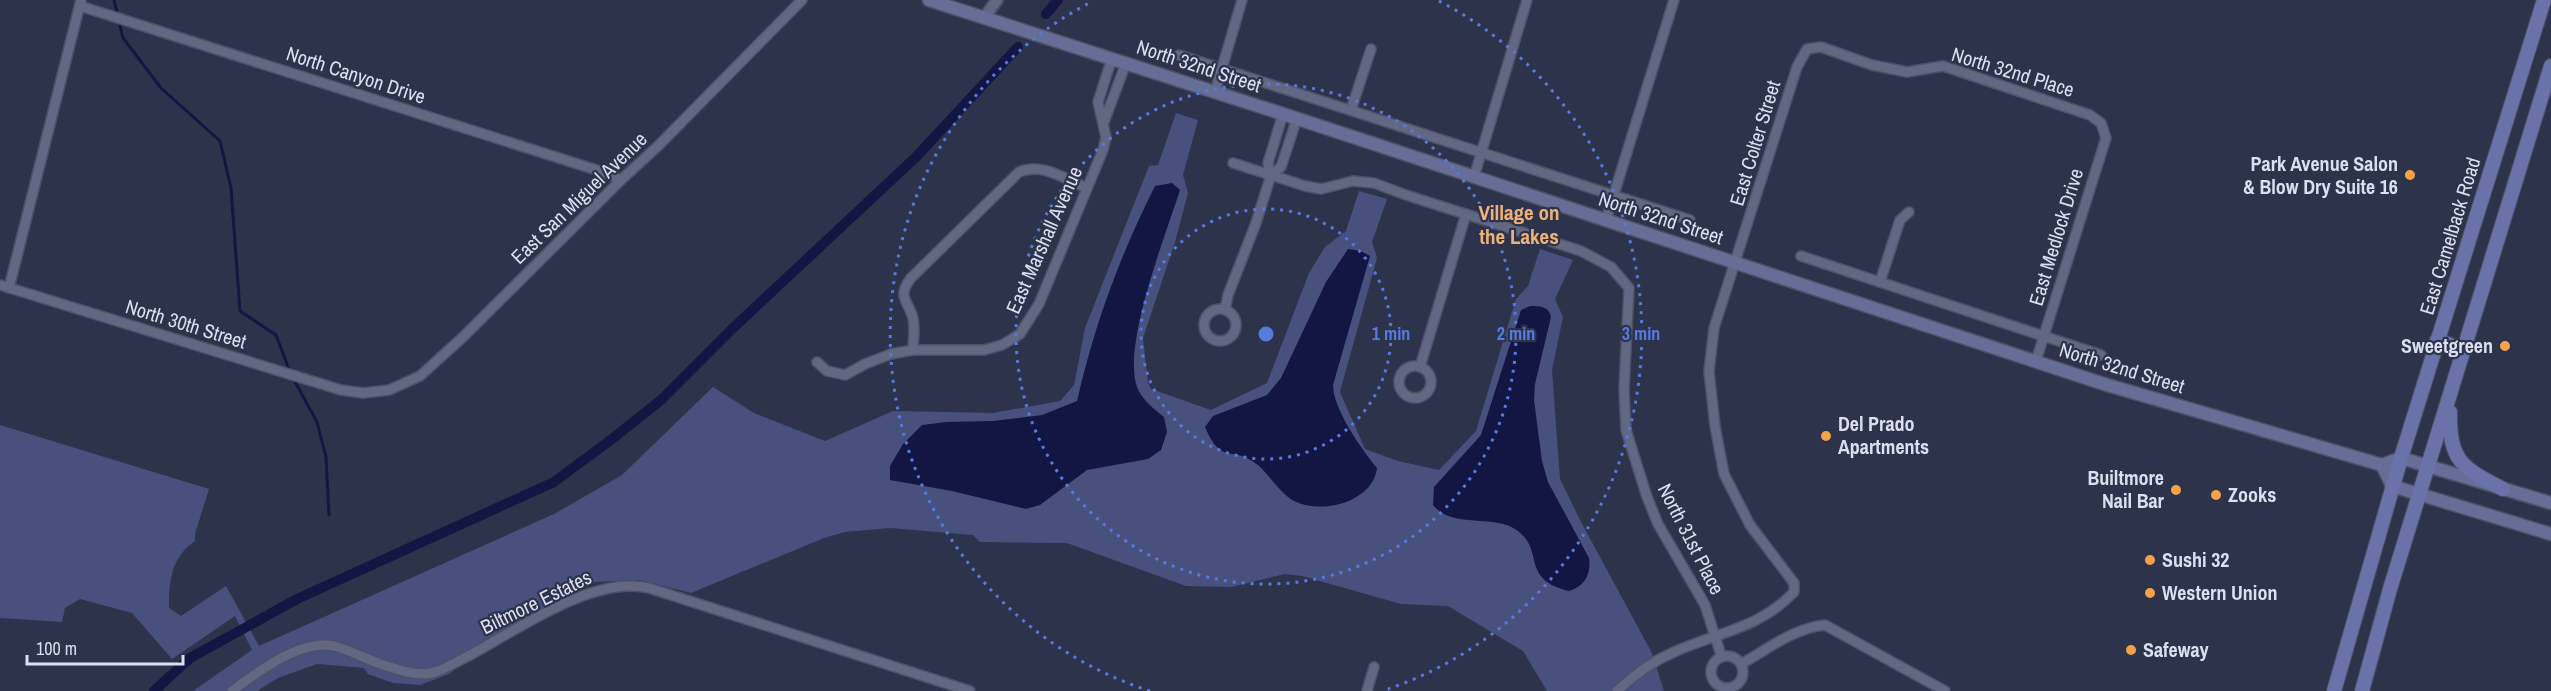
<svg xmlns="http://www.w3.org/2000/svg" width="2551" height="691" font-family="'Archivo Narrow',sans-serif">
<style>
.green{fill:#48507e}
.water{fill:#131643}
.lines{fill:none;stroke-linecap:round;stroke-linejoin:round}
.stream{stroke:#131643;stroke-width:3}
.canal{stroke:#131643;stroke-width:10}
.minor-casing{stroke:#4d5166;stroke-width:12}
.tertiary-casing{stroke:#4d5166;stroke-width:14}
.secondary-casing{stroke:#4d5166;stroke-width:15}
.primary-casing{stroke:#4d5166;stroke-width:16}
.minor{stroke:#626884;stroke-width:9}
.tertiary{stroke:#626884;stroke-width:10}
.secondary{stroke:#666e97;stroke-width:12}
.primary{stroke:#6973aa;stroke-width:14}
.ring{fill:none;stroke:#567adf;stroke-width:3;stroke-dasharray:3 6}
.poi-dot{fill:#f7a248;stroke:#2e334c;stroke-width:2}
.labels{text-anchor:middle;stroke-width:4.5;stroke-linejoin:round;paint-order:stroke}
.street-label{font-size:20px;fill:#dbdff0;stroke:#2e334c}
.poi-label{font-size:20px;font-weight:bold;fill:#dbdff0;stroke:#2e334c;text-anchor:start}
.neighbourhood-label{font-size:21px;font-weight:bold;fill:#edb27a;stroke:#2e334c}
.centre{fill:#567adf;stroke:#2e334c;stroke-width:3}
.ring-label{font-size:18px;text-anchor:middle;font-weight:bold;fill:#567adf;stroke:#2e334c;stroke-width:4.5;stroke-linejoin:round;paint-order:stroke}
</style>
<rect width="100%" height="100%" fill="#2e334c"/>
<!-- green -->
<path class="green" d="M1176,113L1198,120L1183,175L1188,193L1175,242L1143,338L1148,383L1151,389L1211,410L1267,383L1309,273L1325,247L1346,231L1359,191L1387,199L1372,242L1377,258L1340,392L1365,449L1398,461L1439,470L1476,431L1516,299L1528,286L1540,249L1573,260L1555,299L1563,317L1552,370L1560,479L1581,522L1652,653L1664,691H1547L1523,651L1448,606L1401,604L1302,576L1285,574L1231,587L1186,586L1067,543L980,542L973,535L891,528L845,532L824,538L691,593L640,580L595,582L505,629L449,674L420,685L393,683L368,674L364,668L317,664L278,678L257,691H193L252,650L235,616L172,659L132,613L80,599L65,608L62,622L0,618V425L209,489L195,534V541C171,558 169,580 169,608L181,616L226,586L259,646L554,514L622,475L713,387L754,413L825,441L893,411L993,413L1060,401L1074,385L1085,328L1149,166L1158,165Z"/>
<!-- water -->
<g class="water">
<path d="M1172,183L1180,190C1166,234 1122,345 1137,387C1142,400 1154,409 1164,417L1167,432L1161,450L1148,459L1087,470L1040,505L1026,509L952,491L890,480V466L903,444L922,425L946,422L993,421L1042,415L1077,401C1095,323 1119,258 1155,186Z"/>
<path d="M1348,249L1361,251L1370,256L1333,385C1333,409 1362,450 1377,468C1373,502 1322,515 1294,501C1280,493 1270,476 1258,465C1232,444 1222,467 1205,427L1213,416L1267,395L1281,378L1326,282Z"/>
<path d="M1530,306C1539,306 1549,306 1551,317L1535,384L1534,400L1542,461L1548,482L1589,558C1591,575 1585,586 1569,591C1518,578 1547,550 1515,529C1491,514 1452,529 1433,505L1434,487L1481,435L1521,310Z"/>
</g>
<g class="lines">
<!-- stream -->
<g class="stream">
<polyline points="114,0 123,38 161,88 220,141 231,188 240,311 276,335 290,372"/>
<polyline points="293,378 317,422 326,457 329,515"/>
</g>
<!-- canal -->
<g class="canal">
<polyline points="1046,14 1058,0"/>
<polyline points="154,691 190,658 297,599 554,482 612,439 661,400 732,329 916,157 1018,47"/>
</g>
<defs>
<g id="minor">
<polyline points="80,6 603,172 621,180"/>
<polyline points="1179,55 1690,220"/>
<polyline points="1215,92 1242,0"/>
<polyline points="1351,110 1371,49"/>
<polyline points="1104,122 1126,63"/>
<polyline points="1233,163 1305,186 1321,189 1353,181 1374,183 1406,195 1581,251 1611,267 1629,288 1624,389 1626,430 1647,497 1658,524 1705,605 1721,655"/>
<polyline points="1271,175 1281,167 1297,118"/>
<polyline points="1474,177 1527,0"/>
<polyline points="1606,220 1674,0"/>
<polyline points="1801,256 2101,355"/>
<polyline points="1880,282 1900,220 1909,212"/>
<polyline points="0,285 341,390 363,393 389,390 420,376 463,337 621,180 659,145 802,0"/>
<polyline points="9,288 81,0"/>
<circle cx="1220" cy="325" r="16"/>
<polyline points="1225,310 1228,295 1256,223 1271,175 1268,163 1283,114"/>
<path d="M913,350C913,339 916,325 912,315C906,298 898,297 910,279L1019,172C1042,162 1065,179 1087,188"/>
<polyline points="817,362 827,371 845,375 865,364 891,354 913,350 984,350 1002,345 1020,334 1039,304 1103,150 1106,137 1098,102 1112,58"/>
<circle cx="1415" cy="382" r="16"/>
<polyline points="1420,367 1466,214"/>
<circle cx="1727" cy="672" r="16"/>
<path d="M1741,664C1768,649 1794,628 1825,625L1945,691"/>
<path d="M232,691C257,672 301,639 334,646C353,651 371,662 390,667C402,671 418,676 431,673C445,670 459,660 472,654C520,628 594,575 649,588L970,691"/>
<polyline points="1367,691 1374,667"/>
<path d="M1617,691C1634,675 1653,661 1674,652C1718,632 1759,629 1794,592V583L1750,525L1724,474L1715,426L1709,371L1714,328L1797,67L1807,49L1821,47L1872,65L1907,72L1943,66L2090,115L2101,123L2106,138L2036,361"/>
</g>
<polyline id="tertiary" points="984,18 997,0"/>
<g id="secondary">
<polyline points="929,0 1283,114 2104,384 2382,465 2401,458 2551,503"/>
<polyline points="2382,465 2392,486 2551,534"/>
</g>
<g id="primary">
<polyline points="2437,340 2464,350"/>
<path d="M2450,412C2449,461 2462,468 2503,489"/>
<polyline points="2334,691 2401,458 2544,0"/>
<polyline points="2362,691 2390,589 2551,66"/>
</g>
</defs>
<!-- minor casing -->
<use href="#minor" class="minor-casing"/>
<!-- tertiary casing -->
<use href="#tertiary" class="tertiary-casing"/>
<!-- secondary casing -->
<use href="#secondary" class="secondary-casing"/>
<!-- primary casing -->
<use href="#primary" class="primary-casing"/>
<!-- minor -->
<use href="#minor" class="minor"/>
<!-- tertiary -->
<use href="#tertiary" class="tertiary"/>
<!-- secondary -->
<use href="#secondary" class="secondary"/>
<!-- primary -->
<use href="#primary" class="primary"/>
</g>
<!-- distance rings -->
<g class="ring">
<circle cx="1266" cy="334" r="125"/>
<circle cx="1266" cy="334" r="250"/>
<path d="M1150 691A375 375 0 0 1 1093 1M1439 1A375 375 0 0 1 1382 691"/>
</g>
<!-- markers -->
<g class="poi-dot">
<circle cx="2410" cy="175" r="6"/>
<circle cx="2505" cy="346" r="6"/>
<circle cx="1826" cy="436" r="6"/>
<circle cx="2176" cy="490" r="6"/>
<circle cx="2216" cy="495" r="6"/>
<circle cx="2150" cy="560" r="6"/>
<circle cx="2150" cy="593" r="6"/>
<circle cx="2131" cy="650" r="6"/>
</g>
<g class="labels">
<!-- street labels -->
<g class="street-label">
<text transform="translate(1199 66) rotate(18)" y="7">North 32nd Street</text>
<text transform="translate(2013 72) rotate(17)" y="7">North 32nd Place</text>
<text transform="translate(356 75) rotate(18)" y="7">North Canyon Drive</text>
<text transform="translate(1755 143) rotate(-73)" y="7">East Colter Street</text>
<text transform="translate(579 198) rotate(-44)" y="7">East San Miguel Avenue</text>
<text transform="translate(1661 218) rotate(18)" y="7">North 32nd Street</text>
<text transform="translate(2450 236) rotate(-73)" y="7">East Camelback Road</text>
<text transform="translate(2056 237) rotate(-73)" y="7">East Medlock Drive</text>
<text transform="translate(1044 240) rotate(-66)" y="7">East Marshall Avenue</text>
<text transform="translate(186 324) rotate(17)" y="7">North 30th Street</text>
<text transform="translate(2122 368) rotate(17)" y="7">North 32nd Street</text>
<text transform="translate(1691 539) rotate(63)" y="7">North 31st Place</text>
<text transform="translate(536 602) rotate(-26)" y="7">Biltmore Estates</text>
</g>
<!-- poi labels -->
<g class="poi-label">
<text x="2398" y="171" text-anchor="end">Park Avenue Salon<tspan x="2398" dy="23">&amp; Blow Dry Suite 16</tspan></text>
<text x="2493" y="353" text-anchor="end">Sweetgreen</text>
<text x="1838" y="431">Del Prado<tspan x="1838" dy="23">Apartments</tspan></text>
<text x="2164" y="485" text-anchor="end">Builtmore<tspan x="2164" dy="23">Nail Bar</tspan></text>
<text x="2228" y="502">Zooks</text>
<text x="2162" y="567">Sushi 32</text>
<text x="2162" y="600">Western Union</text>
<text x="2143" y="657">Safeway</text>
</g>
<!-- neighbourhood labels -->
<g class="neighbourhood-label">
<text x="1519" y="220">Village on<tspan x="1519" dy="24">the Lakes</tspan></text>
</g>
</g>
<circle cx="1266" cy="334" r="9" class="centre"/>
<g class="ring-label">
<text x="1391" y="340">1 min</text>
<text x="1516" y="340">2 min</text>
<text x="1641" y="340">3 min</text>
</g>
<!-- scale -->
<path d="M27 655v9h156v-9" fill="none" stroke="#dbdff0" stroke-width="3"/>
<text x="36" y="655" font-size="18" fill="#dbdff0" stroke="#2e334c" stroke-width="4.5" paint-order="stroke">100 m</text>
</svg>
